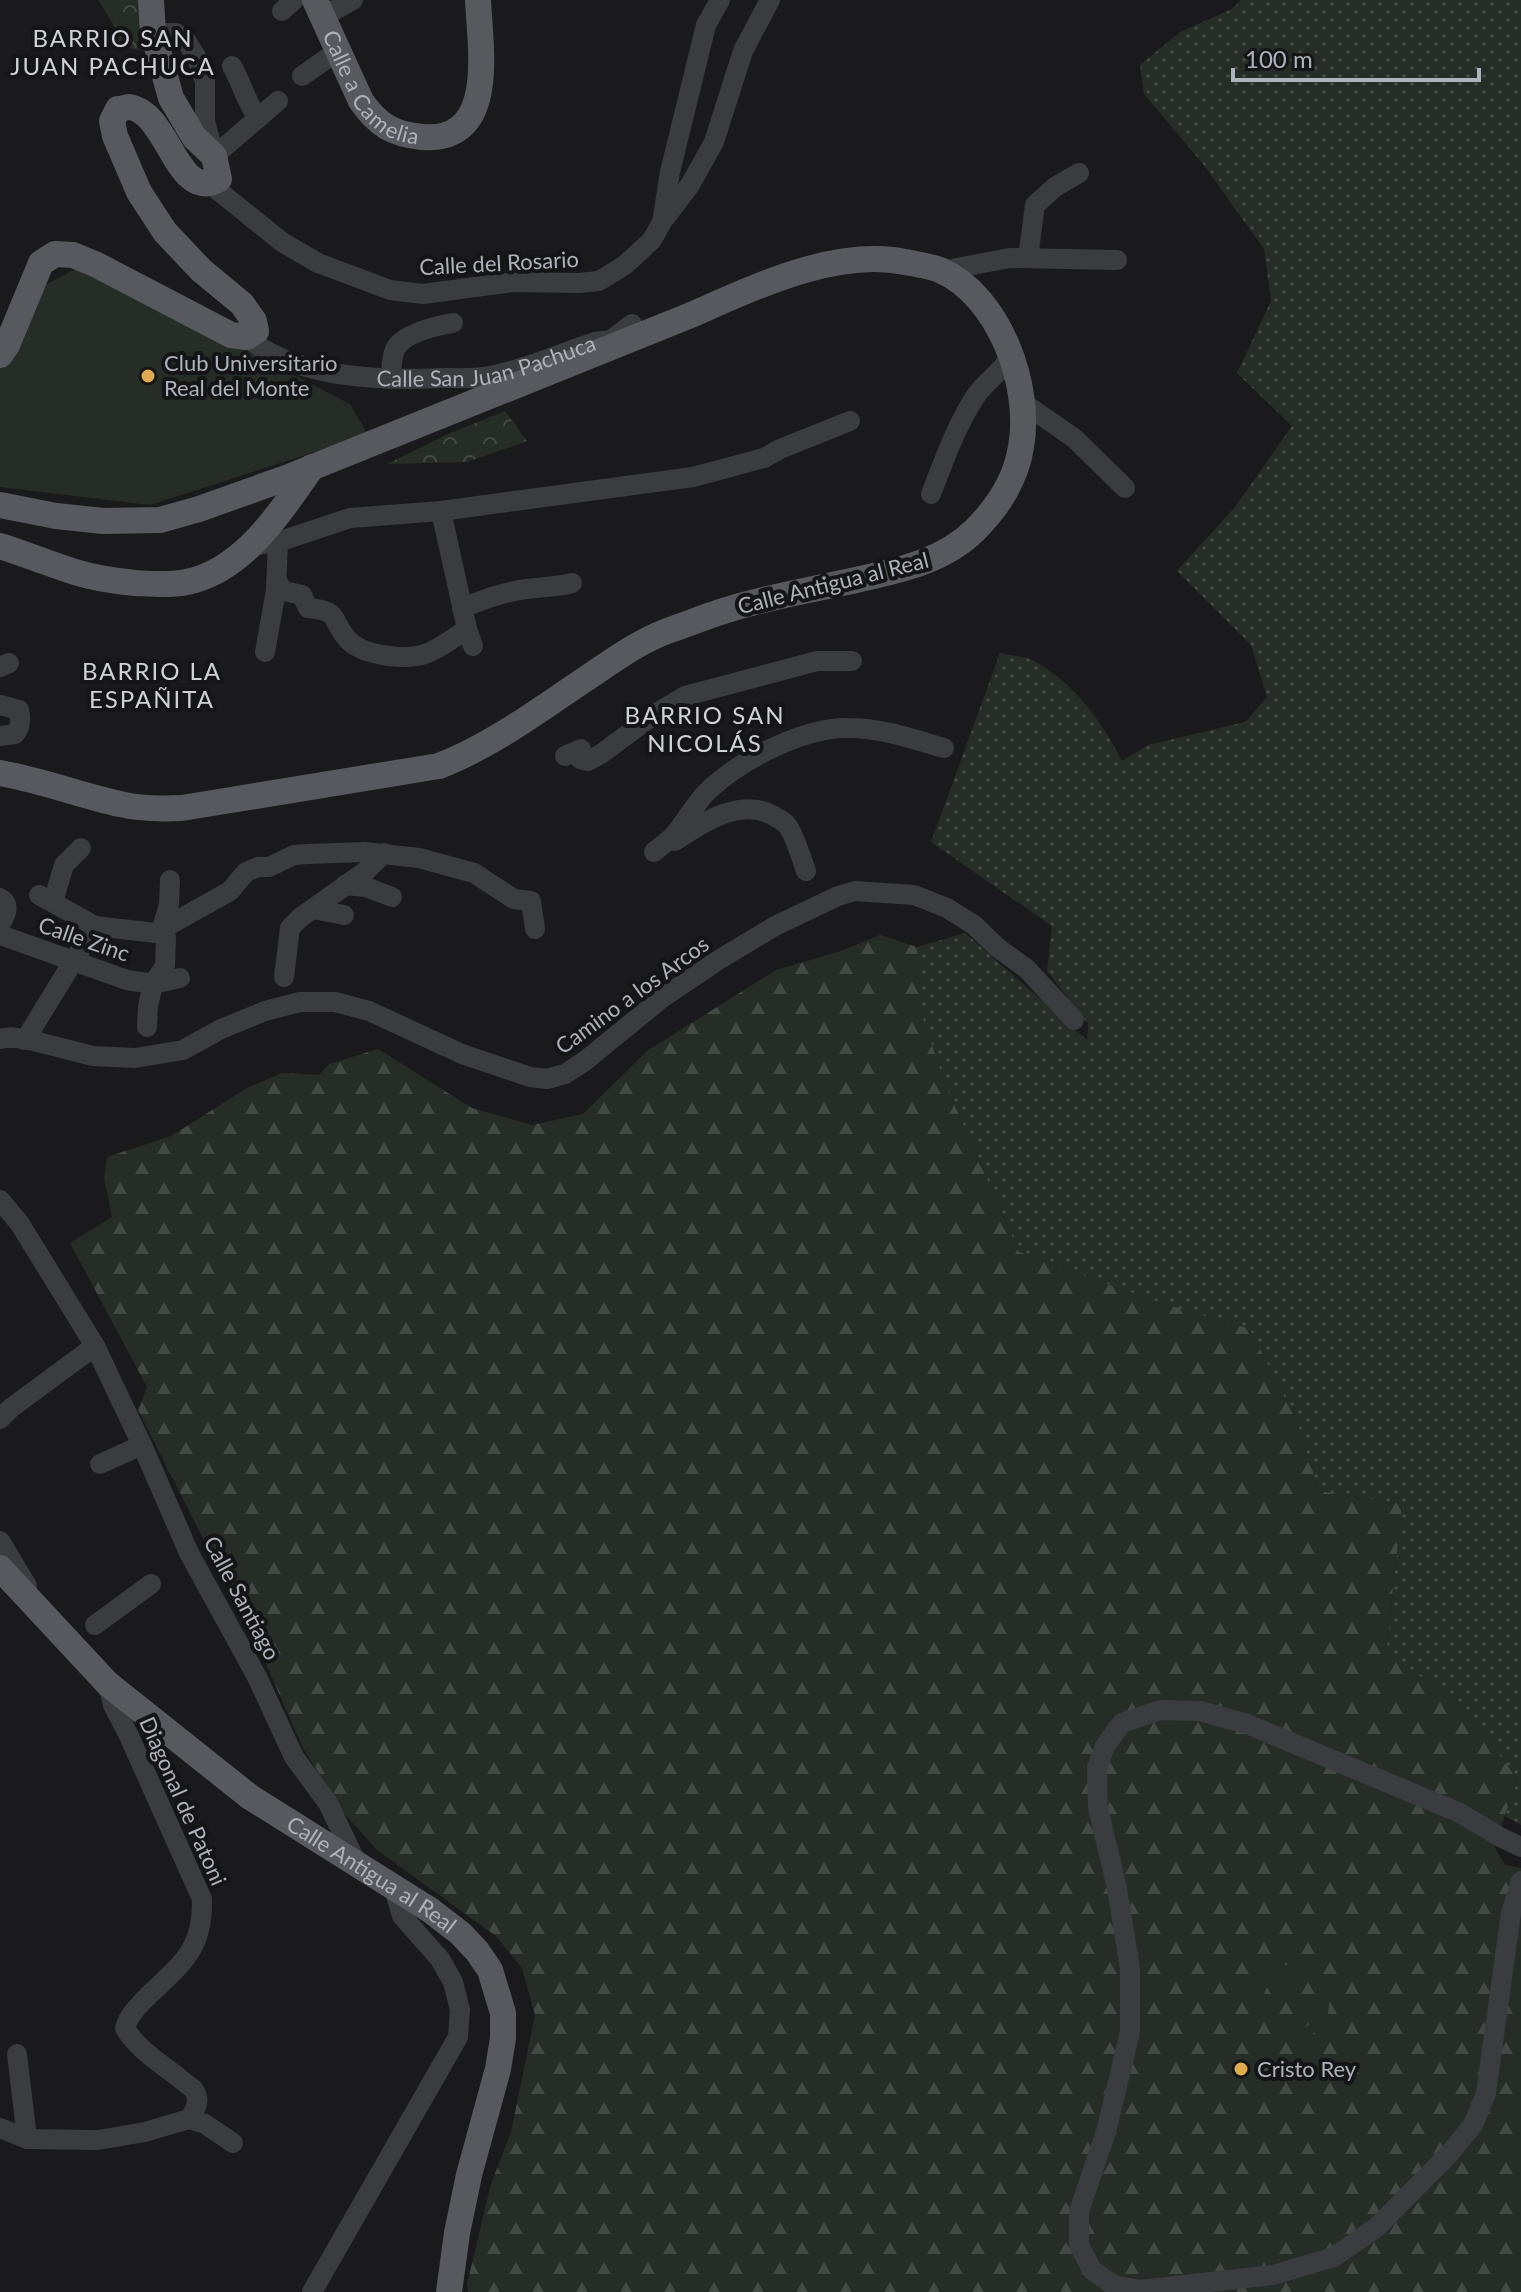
<svg xmlns="http://www.w3.org/2000/svg" width="1521" height="2292" font-family="Lato,sans-serif">
<style>
.grass{fill:url(#grass-dots)}
.forest{fill:url(#forest-firs)}
.park{fill:url(#park-crowns)}
.garden{fill:#262d27}
.lines{fill:none;stroke-linecap:round;stroke-linejoin:round}
.minor{stroke:#3b3c40;stroke-width:20}
.major{stroke:#58595f;stroke-width:26}
.poi-dot{fill:#deab4f;stroke:#151517;stroke-width:3}
.labels{text-anchor:middle;stroke-width:8;stroke-linejoin:round;paint-order:stroke}
.street-label{font-size:22px;fill:#aeb2ba;stroke:#151517}
.poi-label{font-size:22px;fill:#aeb2ba;stroke:#151517;text-anchor:start}
.neighbourhood-label{font-size:24px;letter-spacing:2px;fill:#ced1d6;stroke:#151517}
</style>
<defs>
<pattern id="grass-dots" width="8" height="8" patternUnits="userSpaceOnUse" patternTransform="scale(2)"><rect width="8" height="8" fill="#262d27"/><path d="M2 2h.1M6 6h.1" fill="none" stroke="#434944" stroke-width="1.8" stroke-linecap="round"/></pattern>
<pattern id="forest-firs" width="22" height="20" patternUnits="userSpaceOnUse" patternTransform="scale(2)"><rect width="22" height="20" fill="#262d27"/><path d="M5 1l3.5 6h-7zM16 11l3.5 6h-7z" fill="#434944"/></pattern>
<pattern id="park-crowns" width="20" height="18" patternUnits="userSpaceOnUse" patternTransform="scale(2)"><rect width="20" height="18" fill="#262d27"/><path d="M2 6a3 3 0 1 1 6 0M12 15a3 3 0 1 1 6 0" fill="none" stroke="#434944"/></pattern>
</defs>
<rect width="100%" height="100%" fill="#1a1a1c"/>
<!-- grass -->
<path class="grass" d="M1241,0H1521V1825L1505,1816L1518,1779L1456,1699L1386,1655L1402,1504L1319,1491L1297,1422L1250,1330L1158,1302L1019,1252L944,1081L922,1018L917,947L965,933L1087,1040L1088,1024L1047,971L1052,926L931,842L1000,653C1011,656 1027,656 1036,662C1075,684 1102,722 1122,761L1148,745L1245,722L1267,697L1251,645L1177,571L1235,507L1292,426L1237,373L1271,301L1264,249L1203,164L1144,94L1140,65L1180,32L1232,9Z"/>
<!-- forest -->
<polygon class="forest" points="880,935 917,947 923,1018 944,1081 1019,1252 1158,1302 1250,1329 1297,1422 1319,1491 1402,1504 1386,1655 1456,1699 1518,1779 1494,1846 1505,1865 1521,1868 1521,2292 468,2292 467,2284 491,2184 511,2132 535,2015 522,1968 496,1936 377,1850 343,1812 303,1748 263,1657 138,1410 147,1387 70,1243 112,1217 104,1178 107,1157 171,1136 247,1088 282,1073 319,1075 329,1064 378,1049 472,1108 532,1125 583,1114 647,1051 776,970 838,952"/>
<!-- park -->
<g class="park">
<polygon points="98,0 141,0 144,51 118,46 117,30"/>
<polygon points="505,411 527,441 467,462 387,464 448,434"/>
</g>
<!-- garden -->
<g class="garden">
<polygon points="81,266 350,404 368,435 150,505 0,487 0,349 47,284"/>
<path d="M1281,1965H1295L1294,1975C1272,1974 1259,1991 1263,2012H1254C1251,1989 1260,1973 1281,1965Z"/>
<path d="M1324,1983C1338,2009 1323,2033 1297,2042L1293,2032C1315,2027 1325,2010 1316,1989Z"/>
</g>
<g class="lines">
<!-- minor -->
<g class="minor">
<polyline points="282,11 294,0"/>
<polyline points="324,16 353,0"/>
<polyline points="153,33 176,33 185,39 197,58 205,81 205,121 214,156 278,101"/>
<path d="M232,66C242,84 246,102 258,118"/>
<polyline points="302,76 339,50"/>
<polyline points="210,184 282,242 318,263 390,290 423,294 513,282 579,283 599,281 625,265 652,240 662,222 670,172 706,25 720,0"/>
<polyline points="665,218 690,185 714,142 743,51 770,0"/>
<polyline points="1028,258 1035,205 1055,187 1079,173"/>
<polyline points="941,271 1010,258 1117,260"/>
<path id="s1" d="M247,337C293,378 382,381 441,378C455,378 470,379 484,377C521,371 559,354 595,342L611,340L632,324"/>
<path d="M390,379C392,370 391,354 397,346C408,332 436,326 453,323"/>
<polyline points="1022,402 1074,438 1125,488"/>
<path d="M931,494C944,461 955,428 975,397C985,381 1002,373 1011,355"/>
<polyline points="441,511 467,629 473,646"/>
<polyline points="249,546 278,542 350,518 441,511 693,477 764,458 780,449 850,421"/>
<path d="M276,581L284,591L302,595L308,608C342,611 329,619 348,640C364,656 409,662 430,652C443,646 455,637 467,629"/>
<path d="M462,608C483,600 503,592 526,589C542,587 557,587 572,583"/>
<polyline points="265,652 276,590 278,542"/>
<polyline points="0,667 9,663"/>
<path d="M0,705L19,710C21,719 21,727 15,734L0,736"/>
<polyline points="565,756 581,749 580,759 588,761 601,754 655,714 685,696 817,661 852,661"/>
<path d="M675,841C703,822 744,795 777,818C778,818 787,824 787,825C794,833 802,860 806,871"/>
<path d="M654,852C660,847 667,842 673,836C687,821 695,802 711,788C743,759 804,727 849,728C881,728 913,739 944,748"/>
<polyline points="345,885 366,887 392,897"/>
<polyline points="39,895 95,926 165,934"/>
<path d="M0,898C11,904 6,916 0,924"/>
<polyline points="53,902 64,865 81,848"/>
<polyline points="313,909 344,915"/>
<polyline points="164,928 230,891 246,872 258,867 269,867 294,855 308,854 364,852 419,858 474,873 514,899 531,901 535,929"/>
<polyline points="0,935 127,980 153,984 180,978"/>
<polyline points="284,977 290,928 301,917 366,871 384,853"/>
<polyline points="147,1027 148,1006 153,984 165,966 166,938 163,925 169,904 170,880"/>
<polyline points="0,1039 11,1037 34,1041 93,1056 135,1058 183,1050 221,1029 265,1011 300,1002 335,1002 369,1011 462,1054 530,1077 547,1079 565,1074 585,1061 662,998 720,959 775,926 838,896 855,891 914,895 947,908 974,925 998,948 1027,969 1074,1020"/>
<polyline points="25,1040 95,926"/>
<polyline points="0,1200 20,1224 95,1346 142,1445 189,1553 257,1677 294,1757 328,1803 357,1864"/>
<polyline points="0,1419 11,1408 95,1346"/>
<polyline points="100,1464 142,1445"/>
<polyline points="0,1541 27,1586"/>
<polyline points="95,1625 151,1584"/>
<path d="M108,1684L113,1705L129,1736L202,1899C203,1948 184,1962 150,1994C140,2004 129,2014 125,2028C136,2048 160,2063 178,2077C182,2081 189,2085 193,2089C201,2099 196,2110 189,2119"/>
<polyline points="1521,1847 1500,1837 1460,1813 1247,1724 1200,1711 1160,1710 1122,1723 1105,1746 1097,1768 1098,1808 1117,1888 1130,1969 1130,2032 1106,2132 1079,2211 1079,2245 1092,2270 1113,2285 1140,2290 1273,2275 1334,2257 1377,2227 1450,2153 1473,2125 1486,2093 1511,1913 1521,1881"/>
<polyline points="17,2054 27,2139"/>
<polyline points="189,2119 205,2124 233,2143"/>
<polyline points="0,2128 27,2139 98,2140 145,2132 189,2119"/>
<polyline points="312,2292 458,2037 460,2010 453,1982 440,1959 402,1916 394,1889"/>
</g>
<!-- major -->
<g class="major">
<path id="s2" d="M315,0L361,101C378,125 392,134 422,137C498,143 480,48 478,0"/>
<path d="M0,355L7,345L41,263L55,254L73,255L95,264L231,335L247,337L256,331L254,321L242,304L201,270L165,232L139,192L115,136L112,121L118,109C122,109 126,107 130,107C169,113 177,204 219,179L214,156L194,137L171,98L153,33L151,0"/>
<path d="M0,505L56,516L103,521L160,520L199,509L286,478L691,315C755,287 835,248 905,262C916,264 930,266 940,270C1000,296 1032,387 1021,447C1016,479 998,507 975,530C944,561 900,570 860,579C817,589 772,596 730,609C709,615 688,624 667,631C636,643 611,662 584,680C538,711 491,746 439,766L182,808C161,809 140,809 120,804C79,795 41,780 0,773"/>
<path d="M0,546C25,554 50,564 75,572C94,578 115,581 135,583C155,584 175,586 195,580C247,565 283,509 312,467"/>
<path id="s3" d="M0,1568L108,1684L250,1797L430,1910L460,1933L477,1951L490,1970L503,2013V2038L498,2069L469,2175L457,2233L449,2292"/>
</g>
</g>
<!-- markers -->
<g class="poi-dot">
<circle cx="148" cy="376" r="8"/>
<circle cx="1241" cy="2069" r="8"/>
</g>
<g class="labels">
<!-- street labels -->
<g class="street-label">
<text dy="8" stroke="none"><textPath href="#s2" startOffset="108">Calle a Camelia</textPath></text>
<text transform="translate(499 263) rotate(-3)" y="8">Calle del Rosario</text>
<text dy="8" stroke="none"><textPath href="#s1" startOffset="250">Calle San Juan Pachuca</textPath></text>
<text transform="translate(833 583) rotate(-14)" y="8">Calle Antigua al Real</text>
<text transform="translate(84 939) rotate(19)" y="8">Calle Zinc</text>
<text transform="translate(632 995) rotate(-36)" y="8">Camino a los Arcos</text>
<text transform="translate(242 1598) rotate(62)" y="8">Calle Santiago</text>
<text transform="translate(183 1801) rotate(66)" y="8">Diagonal de Patoni</text>
<text dy="8" stroke="none"><textPath href="#s3" startOffset="484">Calle Antigua al Real</textPath></text>
</g>
<!-- poi labels -->
<g class="poi-label">
<text x="164" y="371">Club Universitario<tspan x="164" dy="25">Real del Monte</tspan></text>
<text x="1257" y="2077">Cristo Rey</text>
</g>
<!-- neighbourhood labels -->
<g class="neighbourhood-label">
<text x="113" y="47">BARRIO SAN<tspan x="113" dy="28">JUAN PACHUCA</tspan></text>
<text x="152" y="680">BARRIO LA<tspan x="152" dy="28">ESPAÑITA</tspan></text>
<text x="705" y="724">BARRIO SAN<tspan x="705" dy="28">NICOLÁS</tspan></text>
</g>
</g>
<!-- scale -->
<path d="M1233 68v12h246v-12" fill="none" stroke="#aeb2ba" stroke-width="4"/>
<text x="1245" y="68" font-size="24" fill="#aeb2ba" stroke="#151517" stroke-width="6" paint-order="stroke">100 m</text>
</svg>
